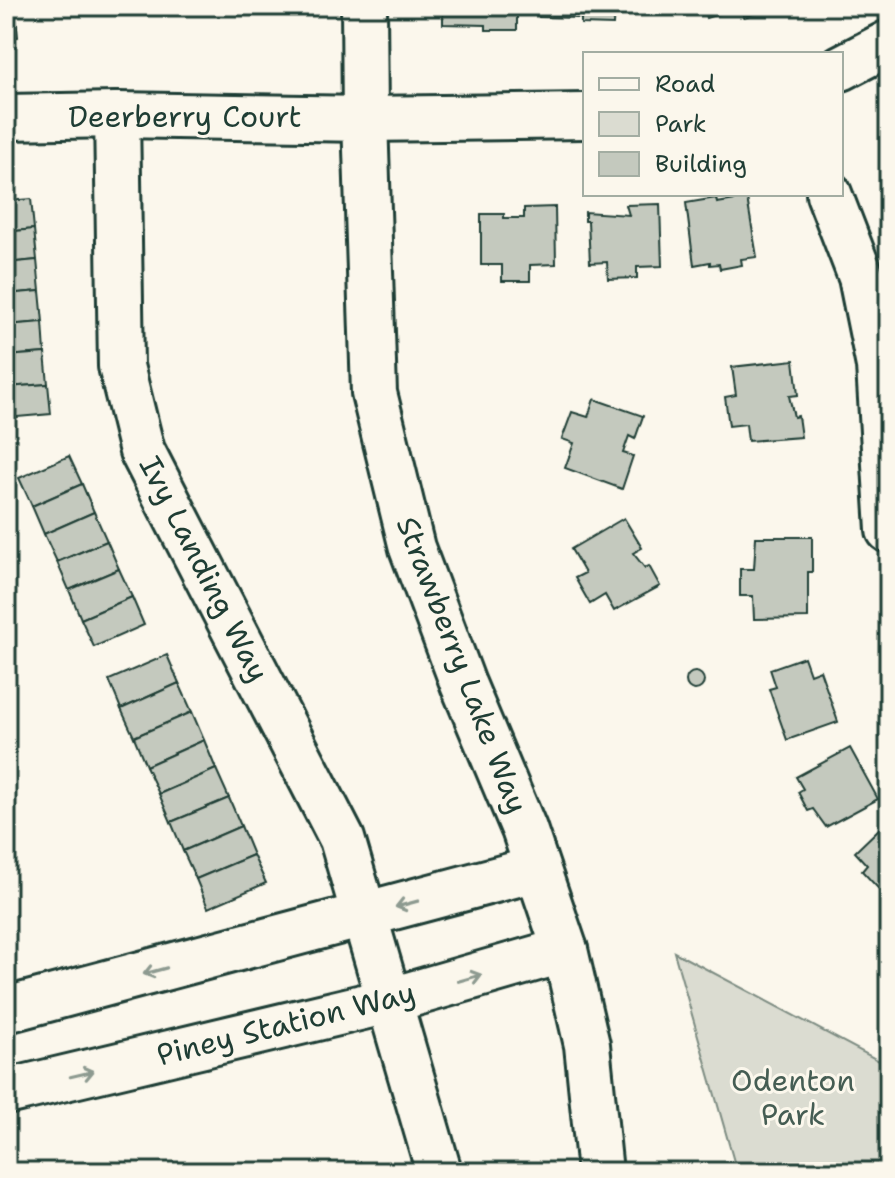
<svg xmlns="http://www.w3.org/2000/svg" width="895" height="1178" font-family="'Shantell Sans',sans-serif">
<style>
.green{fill:#dbdcd1;stroke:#7d8c82;stroke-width:2}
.building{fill:#c4c9be;stroke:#1f3d34;stroke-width:2}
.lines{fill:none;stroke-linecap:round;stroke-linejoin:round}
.minor-casing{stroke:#1f3d34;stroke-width:50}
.minor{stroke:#fbf7ec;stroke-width:44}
.oneway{stroke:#8d9a90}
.labels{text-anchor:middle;stroke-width:6;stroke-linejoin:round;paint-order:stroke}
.street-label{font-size:30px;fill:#1f3d34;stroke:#fbf7ec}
.park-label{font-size:30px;fill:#455d53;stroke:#fbf7ec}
</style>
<rect width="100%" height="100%" fill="#fbf7ec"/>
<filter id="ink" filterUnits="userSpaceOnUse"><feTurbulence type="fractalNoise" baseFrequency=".0125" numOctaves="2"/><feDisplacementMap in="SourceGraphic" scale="16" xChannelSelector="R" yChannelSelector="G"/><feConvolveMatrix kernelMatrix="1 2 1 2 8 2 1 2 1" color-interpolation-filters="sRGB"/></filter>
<g filter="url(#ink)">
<!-- green -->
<polygon class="green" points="674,952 889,1066 889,1172 737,1172"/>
<!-- building -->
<g class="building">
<polygon points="443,6 517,6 517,30 486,30 486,25 443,24"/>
<polygon points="539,6 614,6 613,25 581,24 581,18 539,17"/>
<polygon points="703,6 772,6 773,8 744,17 741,7 706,18"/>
<polygon points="15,8 18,37 6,39 6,9"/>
<polygon points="716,198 717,203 747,198 757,257 741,259 742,265 720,269 719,264 710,265 710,262 694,265 686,203"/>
<polygon points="31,199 34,229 6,232 6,201"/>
<polygon points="660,204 662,266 637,267 637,278 608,279 607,262 590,263 588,221 585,221 585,212 629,215 626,205"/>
<polygon points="555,207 556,264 530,265 530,281 502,281 502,265 481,265 481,214 504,214 504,218 524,218 524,208"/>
<polygon points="34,229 37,260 6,263 6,232"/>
<polygon points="37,260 40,291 6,294 6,263"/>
<polygon points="40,291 43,322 6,325 6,294"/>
<polygon points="43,322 45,353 6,356 6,325"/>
<polygon points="45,353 48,384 6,387 6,356"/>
<polygon points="794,360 798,395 789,396 794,417 798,416 801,437 748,441 746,424 729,426 725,397 736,395 732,367"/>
<polygon points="48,384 51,414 6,418 6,387"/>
<polygon points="594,399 643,416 635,439 629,436 623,453 633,456 622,489 565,468 574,443 562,439 572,412 588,417"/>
<polygon points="69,456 82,484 32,506 19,478"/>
<polygon points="82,484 94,512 44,534 32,506"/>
<polygon points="94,512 107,541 57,562 44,534"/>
<polygon points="624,518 642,548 633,553 645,568 649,566 660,586 614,611 605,595 590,604 575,578 585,573 571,549"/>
<polygon points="756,537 812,537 812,572 808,572 808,618 754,619 753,596 740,596 740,569 754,569"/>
<polygon points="107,541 119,569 69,590 57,562"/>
<polygon points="119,569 132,597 81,619 69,590"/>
<polygon points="132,597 144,625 94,647 81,619"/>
<polygon points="167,655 179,683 121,709 109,680"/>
<polygon points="804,657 810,674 820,670 838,722 787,740 769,689 776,687 770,669"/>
<circle cx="695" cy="681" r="9"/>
<polygon points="179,683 192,712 134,737 121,709"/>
<polygon points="192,712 204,740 146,766 134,737"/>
<polygon points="204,740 216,769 159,794 146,766"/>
<polygon points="850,748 878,799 826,827 813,809 808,811 798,792 803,789 796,777"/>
<polygon points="216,769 229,798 171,822 159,794"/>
<polygon points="229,798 241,826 183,851 171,822"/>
<polygon points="241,826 253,855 196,879 183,851"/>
<polygon points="880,828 889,837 889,900 862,871 867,865 855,852"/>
<polygon points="253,855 266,883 208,908 196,879"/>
</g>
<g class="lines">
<defs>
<g id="minor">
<polyline points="364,6 365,119 374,393 412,548 463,684 524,829 565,950 587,1045 600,1172"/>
<polyline points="841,68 889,43"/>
<polyline points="117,115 121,366 142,451 342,839 439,1172"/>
<polyline points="6,117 117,115 365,119 585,116"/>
<polyline points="829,194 861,277 879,366 889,530"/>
<polyline points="6,1010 536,869"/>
<polyline points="6,1092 388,1001 565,950"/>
</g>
</defs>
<!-- minor casing -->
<use href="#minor" class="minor-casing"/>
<!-- minor -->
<use href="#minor" class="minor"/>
</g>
<!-- one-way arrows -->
<defs><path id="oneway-shaft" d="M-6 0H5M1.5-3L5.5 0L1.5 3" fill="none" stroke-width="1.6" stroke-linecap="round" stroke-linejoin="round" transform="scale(2)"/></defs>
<g class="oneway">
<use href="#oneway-shaft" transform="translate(407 904) rotate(165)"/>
<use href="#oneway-shaft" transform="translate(155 971) rotate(165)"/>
<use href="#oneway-shaft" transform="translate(470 978) rotate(-16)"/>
<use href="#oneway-shaft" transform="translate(82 1074) rotate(-13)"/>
</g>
</g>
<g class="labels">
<!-- street labels -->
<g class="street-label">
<text x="185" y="127">Deerberry Court</text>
<text transform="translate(204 569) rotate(63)" y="10">Ivy Landing Way</text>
<text transform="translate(462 665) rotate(69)" y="10">Strawberry Lake Way</text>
<text transform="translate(286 1024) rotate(-14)" y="10">Piney Station Way</text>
</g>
<!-- park labels -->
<g class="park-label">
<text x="793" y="1091">Odenton<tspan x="793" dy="34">Park</tspan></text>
</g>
</g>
<!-- margin -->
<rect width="895" height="1178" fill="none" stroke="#fbf7ec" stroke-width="32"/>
<rect x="16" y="16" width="863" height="1146" fill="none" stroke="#1f3d34" stroke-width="3" filter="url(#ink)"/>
<!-- legend -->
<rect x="583" y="52" width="260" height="144" fill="#fbf7ec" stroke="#a3ada2" stroke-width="2"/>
<rect x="599" y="78" width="40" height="12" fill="#fbf7ec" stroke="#a3ada2" stroke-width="2"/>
<text x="655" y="92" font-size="24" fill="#1f3d34">Road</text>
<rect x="599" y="112" width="40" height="24" fill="#dbdcd1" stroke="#a3ada2" stroke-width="2"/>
<text x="655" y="132" font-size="24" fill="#1f3d34">Park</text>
<rect x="599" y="152" width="40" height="24" fill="#c4c9be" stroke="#a3ada2" stroke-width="2"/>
<text x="655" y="172" font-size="24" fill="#1f3d34">Building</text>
</svg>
